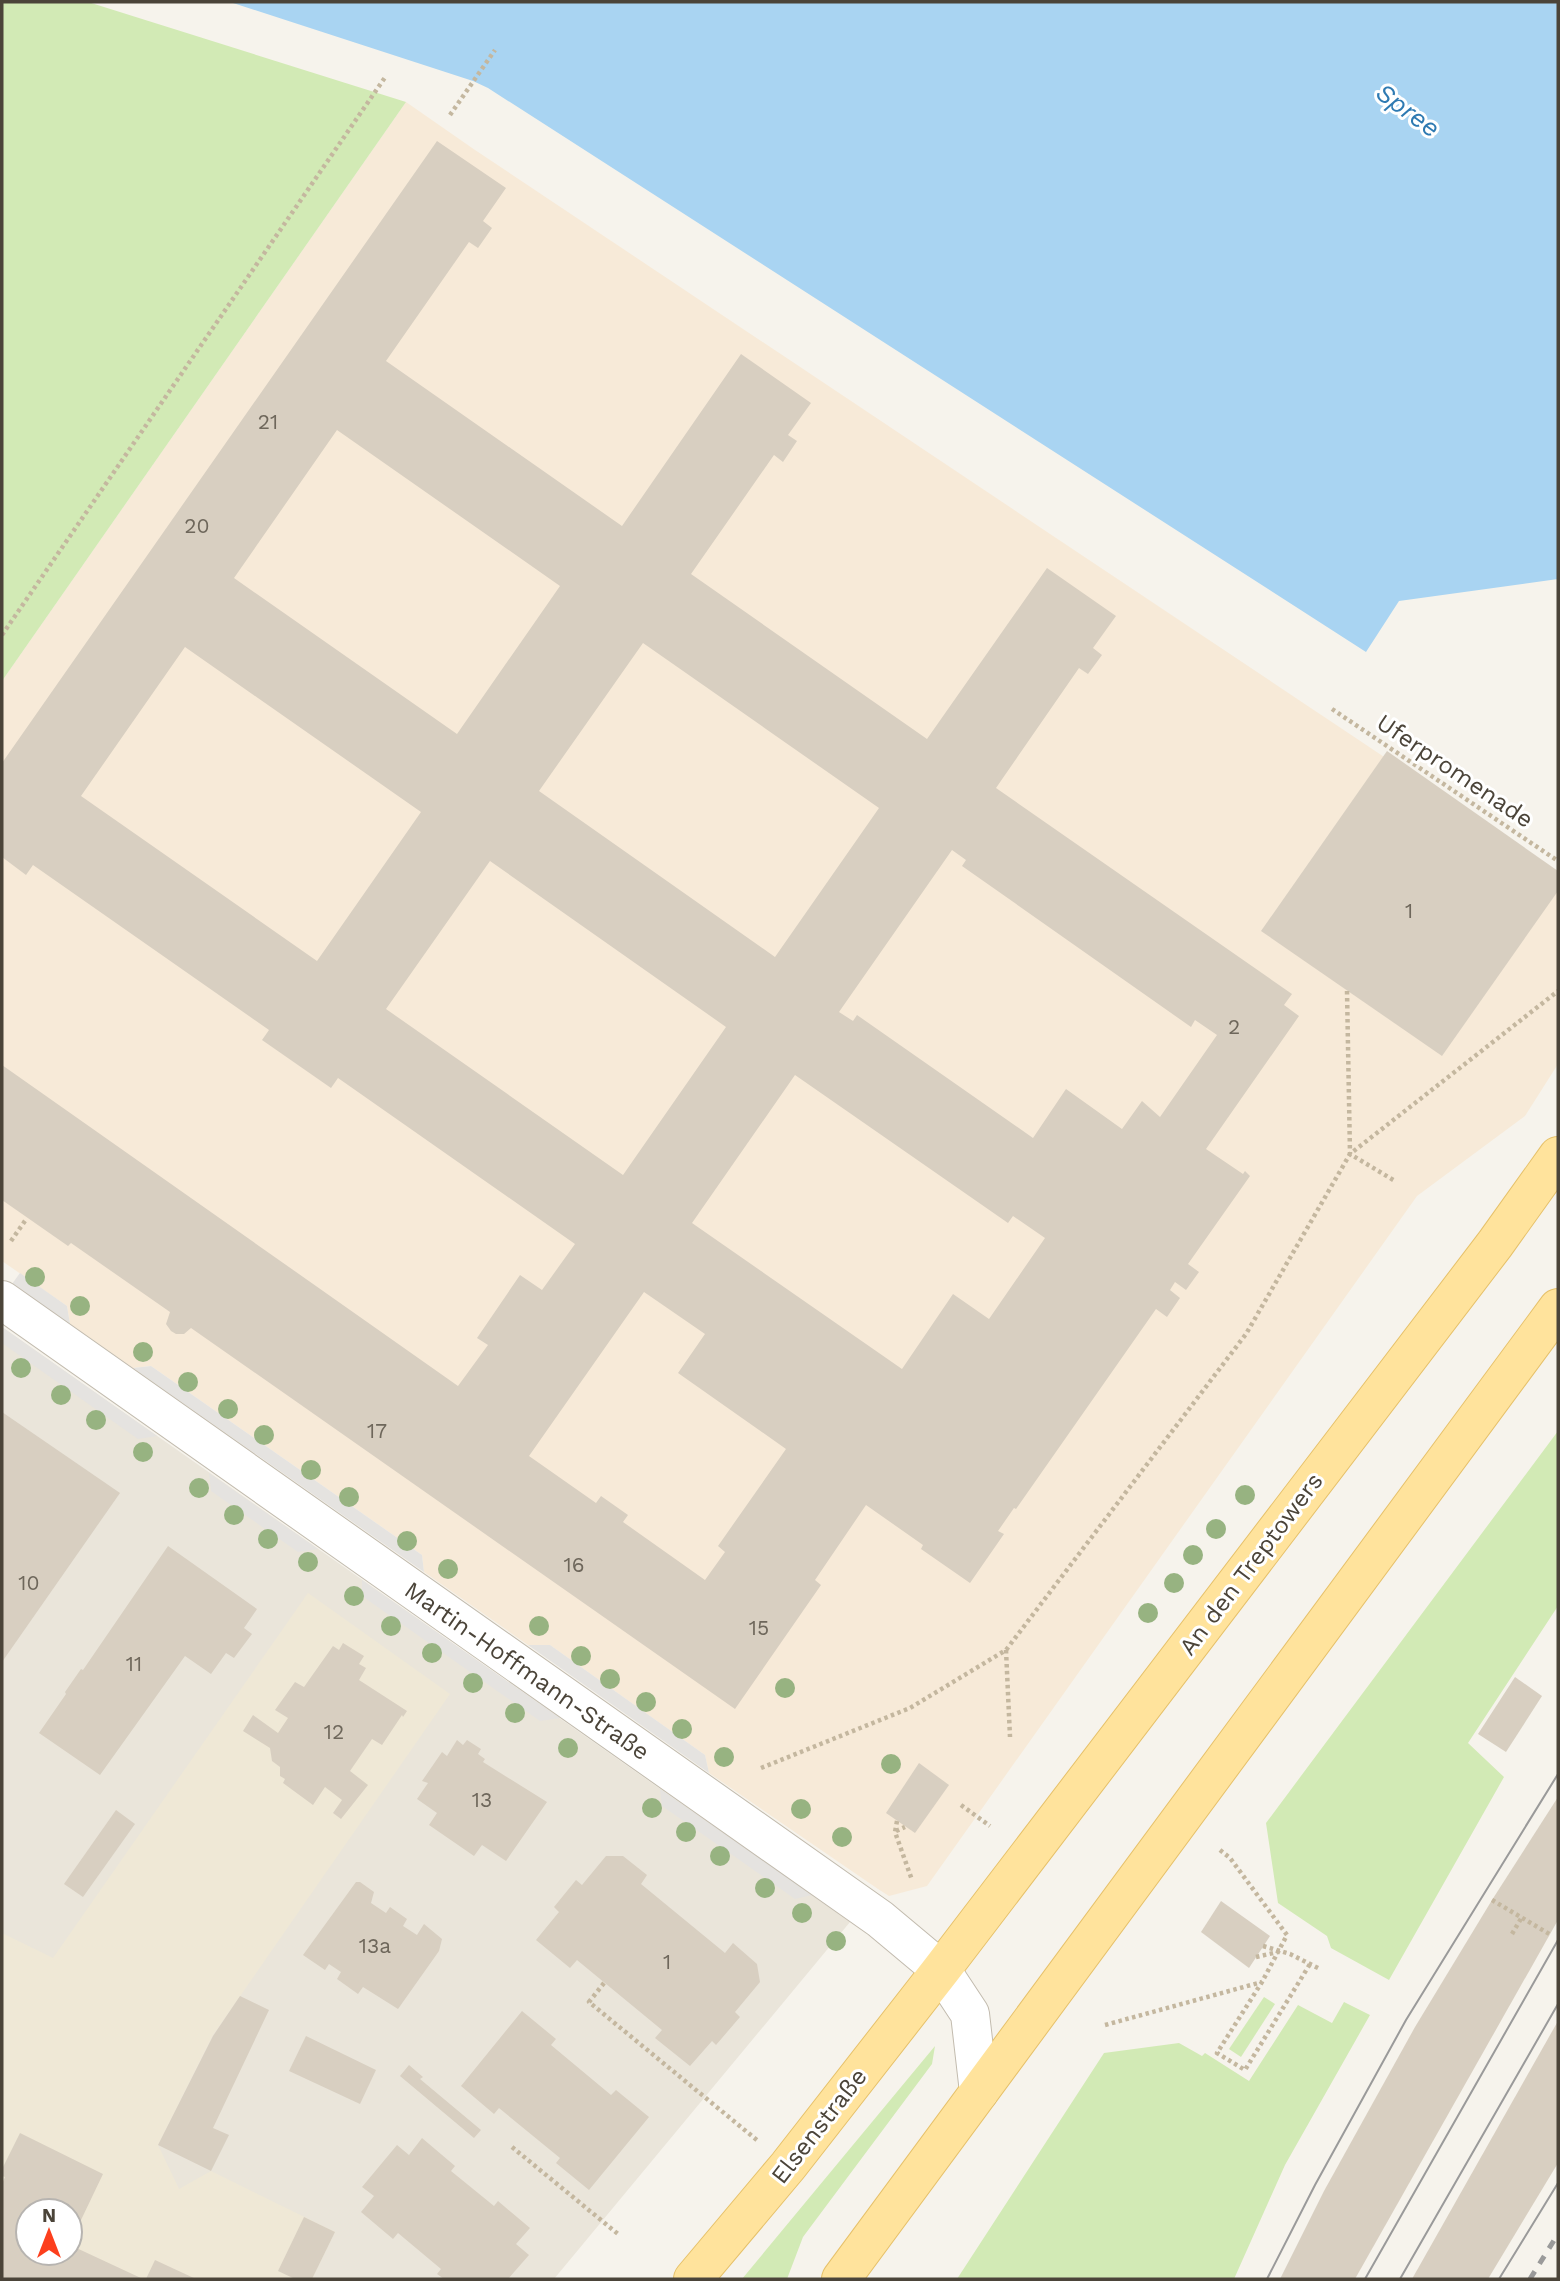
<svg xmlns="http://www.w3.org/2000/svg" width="1560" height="2281" font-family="'Work Sans',sans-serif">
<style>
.residential{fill:#eae5da;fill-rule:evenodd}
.commercial{fill:#f7ead8}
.education{fill:#efe8d6;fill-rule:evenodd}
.green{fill:#d2eab5}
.parking{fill:#e5e3e0}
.water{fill:#a9d4f2}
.building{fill:#d8cfc1;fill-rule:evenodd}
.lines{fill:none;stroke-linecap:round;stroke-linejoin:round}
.street-casing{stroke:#c2bbae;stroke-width:40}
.primary-casing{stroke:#e6c16a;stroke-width:40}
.path{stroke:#c4b79f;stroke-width:4.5;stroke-dasharray:3.5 3.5;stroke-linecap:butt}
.street{stroke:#fff;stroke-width:38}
.primary{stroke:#ffe39c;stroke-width:38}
.tram{stroke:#9a9a9a;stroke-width:2}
.rail{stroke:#9a9a9a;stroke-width:5;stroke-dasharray:9 9;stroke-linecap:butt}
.tree{fill:#97b381}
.labels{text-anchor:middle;stroke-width:6;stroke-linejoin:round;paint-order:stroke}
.number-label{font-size:21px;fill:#6e675b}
.street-label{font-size:24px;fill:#4b4439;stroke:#fff}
.water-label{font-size:26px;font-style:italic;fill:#2e7ab2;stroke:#fff}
</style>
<rect width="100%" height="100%" fill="#f6f3ec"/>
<!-- residential -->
<path class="residential" d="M2,1327L850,1922L554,2279H2ZM28,2211H70V2253H28Z"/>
<!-- commercial -->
<polygon class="commercial" points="406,102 475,150 1558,873 1558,1064 1525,1116 1417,1196 927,1886 889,1896 878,1889 709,1773 705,1755 550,1645 528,1645 424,1572 422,1555 151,1366 133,1368 70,1324 67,1306 2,1261 2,681"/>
<!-- education -->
<path class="education" d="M308,1593L450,1694L213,2035L158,2145L179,2189L211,2171L335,2232L312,2279H2V1933L53,1958ZM28,2211H70V2253H28Z"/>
<!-- green -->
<g class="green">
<polygon points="2,2 88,2 406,102 2,681"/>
<polygon points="1558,1431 1558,1606 1468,1743 1504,1777 1389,1980 1331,1948 1327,1936 1278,1903 1266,1823"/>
<polygon points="1264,1997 1275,2004 1241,2057 1229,2049"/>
<polygon points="1344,2002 1370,2015 1285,2165 1234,2279 957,2279 1104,2053 1179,2043 1202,2056 1205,2053 1249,2081 1298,2005 1332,2023"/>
<polygon points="935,2046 932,2064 803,2237 787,2279 742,2279"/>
</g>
<!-- parking -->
<g class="parking">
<polygon points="20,1273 67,1306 70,1324 12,1284"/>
<polygon points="2,1327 157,1436 138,1439 2,1343"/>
<polygon points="151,1366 422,1555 424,1572 133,1368"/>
<polygon points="209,1473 318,1549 298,1552 211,1491"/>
<polygon points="362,1580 560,1718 540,1721 362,1596"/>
<polygon points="528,1645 550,1645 705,1755 709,1773"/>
<polygon points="660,1789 738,1843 812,1895 795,1899 731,1854 662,1806"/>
</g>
<!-- water -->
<polygon class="water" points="230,2 1558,2 1558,579 1399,601 1366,652 488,88 473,81"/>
<!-- building -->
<g class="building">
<path d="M437,141L506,188L483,221L492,228L478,248L469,242L386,361L622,526L741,354L811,403L788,435L797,441L783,462L774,455L691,574L927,739L1047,568L1116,616L1093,648L1102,655L1088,674L1079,668L996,788L1292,994L1284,1005L1299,1016L1206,1149L1243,1174L1245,1171L1250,1176L1188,1264L1199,1272L1186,1290L1175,1282L1170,1290L1180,1298L1167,1317L1156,1309L1016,1509L1014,1508L998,1531L1004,1534L970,1583L921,1549L923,1545L866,1505L815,1580L821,1585L735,1709L191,1328L184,1334H176L171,1331L166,1324L170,1312L71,1243L68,1246L2,1200V1065L458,1386L488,1345L477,1338L520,1275L542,1290L575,1244L338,1078L331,1088L262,1040L269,1030L33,865L26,875L2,857V763ZM337,430L560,586L457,734L234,578ZM643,643L879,808L775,957L539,791ZM185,647L421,812L317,961L81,796ZM952,850L966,860L962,866L1191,1027L1195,1020L1217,1035L1160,1117L1142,1101L1122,1129L1066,1089L1033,1138L857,1015L853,1021L839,1012ZM490,861L726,1027L623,1175L386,1009ZM795,1075L1008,1223L1013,1216L1045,1238L989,1319L953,1294L902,1369L692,1223ZM644,1292L705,1334L678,1373L786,1449L718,1546L725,1552L705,1580L623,1522L628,1515L601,1496L596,1503L529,1456Z"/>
<polygon points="1387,751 1558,871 1558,891 1442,1056 1261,931"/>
<polygon points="2,1412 120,1493 2,1662"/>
<polygon points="168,1546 257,1609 244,1628 252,1634 234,1658 226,1653 211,1674 185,1656 100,1775 39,1733 66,1694 65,1692 81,1669 83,1670"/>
<polygon points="343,1643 364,1656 359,1664 366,1668 359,1680 407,1711 403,1717 402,1715 382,1745 372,1739 350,1771 368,1785 341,1819 333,1813 342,1800 325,1787 313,1805 283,1783 285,1779 280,1776 280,1767 272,1761 270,1748 243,1731 253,1715 278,1733 288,1718 275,1710 295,1682 304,1687 333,1646 339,1650"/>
<polygon points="1515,1677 1542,1696 1506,1752 1478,1734"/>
<polygon points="457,1740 463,1745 467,1740 481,1749 478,1754 485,1759 483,1762 547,1802 506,1861 482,1845 474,1856 429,1825 437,1813 417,1799 428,1783 422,1781 442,1752 447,1756"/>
<polygon points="919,1763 949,1785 915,1833 886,1813"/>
<polygon points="1558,1797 1558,1920 1355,2279 1280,2279 1324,2191 1415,2027 1492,1900"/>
<polygon points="116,1810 135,1824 83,1897 64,1884"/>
<polygon points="606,1856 623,1856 647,1875 641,1884 725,1953 733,1943 757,1964 760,1982 735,2012 740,2017 716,2045 712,2041 690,2066 655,2038 662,2030 577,1960 570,1968 536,1940 559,1912 554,1907 576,1880 582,1885"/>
<polygon points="356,1882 360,1882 374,1892 371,1903 386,1913 390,1907 407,1919 403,1926 417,1935 424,1924 442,1939 439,1951 398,2009 363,1987 358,1994 337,1979 341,1972 329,1964 325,1970 303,1955"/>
<polygon points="1221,1901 1270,1936 1249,1968 1201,1932"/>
<polygon points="240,1996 269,2010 213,2128 229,2135 211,2171 158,2145 213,2036"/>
<polygon points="522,2011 556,2039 551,2045 611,2095 616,2090 649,2117 589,2190 556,2163 560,2158 499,2108 494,2114 461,2086"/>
<polygon points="1558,2021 1558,2163 1488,2279 1412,2279"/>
<polygon points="306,2036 376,2070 360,2104 289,2071"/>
<polygon points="409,2065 423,2077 420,2079 481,2130 474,2138 400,2076"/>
<polygon points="20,2133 103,2174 70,2243 70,2211 28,2211 28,2253 70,2253 70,2245 143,2279 2,2279 2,2184 5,2177 2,2176 2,2169"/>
<polygon points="422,2138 455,2166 451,2171 494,2206 498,2201 530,2228 516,2244 529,2255 508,2279 444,2279 437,2274 441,2269 398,2233 393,2239 361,2212 374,2196 362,2187 397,2145 409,2155"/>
<polygon points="304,2217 335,2232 312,2279 295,2279 278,2271"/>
<polygon points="155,2260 196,2279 146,2279"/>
</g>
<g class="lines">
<defs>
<polyline id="street" points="2,1300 880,1919 941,1970 970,2014 979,2092"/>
<g id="primary">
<polyline points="693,2279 788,2166 941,1970 1495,1244 1558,1156"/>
<polyline points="841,2279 1558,1308"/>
</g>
</defs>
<!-- street casing -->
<use href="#street" class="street-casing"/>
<!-- primary casing -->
<use href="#primary" class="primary-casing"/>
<!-- path -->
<g class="path">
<polyline points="450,115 495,50"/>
<polyline points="2,635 386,76"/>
<polyline points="1332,709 1558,861"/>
<polyline points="1347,991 1350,1154 1395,1181"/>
<polyline points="11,1241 27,1218"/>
<polyline points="1006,1650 1010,1737"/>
<polyline points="761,1768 910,1708 1006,1650 1246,1334 1350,1154 1558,991"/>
<polyline points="961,1805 990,1826"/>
<polyline points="897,1821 895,1832 912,1880"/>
<polyline points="896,1831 905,1827"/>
<polyline points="1220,1850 1230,1858 1287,1935 1262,1982 1217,2053 1245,2070 1310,1964"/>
<polyline points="1492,1900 1551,1935"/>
<polyline points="1512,1934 1522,1917"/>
<polyline points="1263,1946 1290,1954 1320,1969"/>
<polyline points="1256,1957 1278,1952"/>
<polyline points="604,1983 589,2002 758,2141"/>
<polyline points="1105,2025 1262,1982"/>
<polyline points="512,2147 618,2234"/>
</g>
<!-- street -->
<use href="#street" class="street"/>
<!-- primary -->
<use href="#primary" class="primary"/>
<!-- tram -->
<g class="tram">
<polyline points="1267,2279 1315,2185 1406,2020 1558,1774"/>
<polyline points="1365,2279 1558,1940"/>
<polyline points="1400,2279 1558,2004"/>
<polyline points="1499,2279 1558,2183"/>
</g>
<!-- rail -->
<polyline class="rail" points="1530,2279 1558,2234"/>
</g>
<!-- trees -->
<g class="tree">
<circle cx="35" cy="1277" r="10"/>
<circle cx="80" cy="1306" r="10"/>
<circle cx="143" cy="1352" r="10"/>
<circle cx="21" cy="1368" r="10"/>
<circle cx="188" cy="1382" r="10"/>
<circle cx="61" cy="1395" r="10"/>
<circle cx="228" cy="1409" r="10"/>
<circle cx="96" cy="1420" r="10"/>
<circle cx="264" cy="1435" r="10"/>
<circle cx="143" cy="1452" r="10"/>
<circle cx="311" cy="1470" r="10"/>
<circle cx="199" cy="1488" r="10"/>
<circle cx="1245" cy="1495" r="10"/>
<circle cx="349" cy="1497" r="10"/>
<circle cx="234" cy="1515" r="10"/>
<circle cx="1216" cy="1529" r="10"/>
<circle cx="268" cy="1539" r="10"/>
<circle cx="407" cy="1541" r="10"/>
<circle cx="1193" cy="1555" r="10"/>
<circle cx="308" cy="1562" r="10"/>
<circle cx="448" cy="1569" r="10"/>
<circle cx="1174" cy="1583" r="10"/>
<circle cx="354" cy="1596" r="10"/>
<circle cx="1148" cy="1613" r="10"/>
<circle cx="391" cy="1626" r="10"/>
<circle cx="539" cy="1626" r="10"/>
<circle cx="432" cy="1653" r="10"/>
<circle cx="581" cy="1656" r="10"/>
<circle cx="610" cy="1679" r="10"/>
<circle cx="473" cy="1683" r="10"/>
<circle cx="785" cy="1688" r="10"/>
<circle cx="646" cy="1702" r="10"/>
<circle cx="515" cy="1713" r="10"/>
<circle cx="682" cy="1729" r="10"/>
<circle cx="568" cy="1748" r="10"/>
<circle cx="724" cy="1757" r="10"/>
<circle cx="891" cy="1764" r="10"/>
<circle cx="652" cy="1808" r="10"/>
<circle cx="801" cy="1809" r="10"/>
<circle cx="686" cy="1832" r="10"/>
<circle cx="842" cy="1837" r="10"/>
<circle cx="720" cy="1856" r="10"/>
<circle cx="765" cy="1888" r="10"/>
<circle cx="802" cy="1913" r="10"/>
<circle cx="836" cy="1941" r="10"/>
</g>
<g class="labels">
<!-- number labels -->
<g class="number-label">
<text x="268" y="429">21</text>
<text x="197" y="533">20</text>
<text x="1409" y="918">1</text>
<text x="1234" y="1034">2</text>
<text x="377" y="1438">17</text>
<text x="574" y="1572">16</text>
<text x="29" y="1590">10</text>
<text x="759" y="1635">15</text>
<text x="134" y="1671">11</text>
<text x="334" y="1739">12</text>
<text x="482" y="1807">13</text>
<text x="375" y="1953">13a</text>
<text x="667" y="1969">1</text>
</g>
<!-- street labels -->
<g class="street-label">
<text transform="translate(1455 771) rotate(34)" y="8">Uferpromenade</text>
<text transform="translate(1251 1564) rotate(-53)" y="8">An den Treptowers</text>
<text transform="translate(527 1671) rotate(35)" y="8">Martin-Hoffmann-Straße</text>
<text transform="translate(819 2126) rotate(-52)" y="8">Elsenstraße</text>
</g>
<!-- water labels -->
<g class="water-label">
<text transform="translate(1408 110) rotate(36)" y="9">Spree</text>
</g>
</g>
<!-- border -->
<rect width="1560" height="2281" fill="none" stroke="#4b4439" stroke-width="7"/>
<!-- north arrow -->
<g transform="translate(49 2232)"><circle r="33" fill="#ffffff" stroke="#b7b4b0" stroke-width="2"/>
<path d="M0-5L12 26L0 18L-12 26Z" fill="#fc3f1d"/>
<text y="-10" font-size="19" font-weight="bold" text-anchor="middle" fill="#4b4439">N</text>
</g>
</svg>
